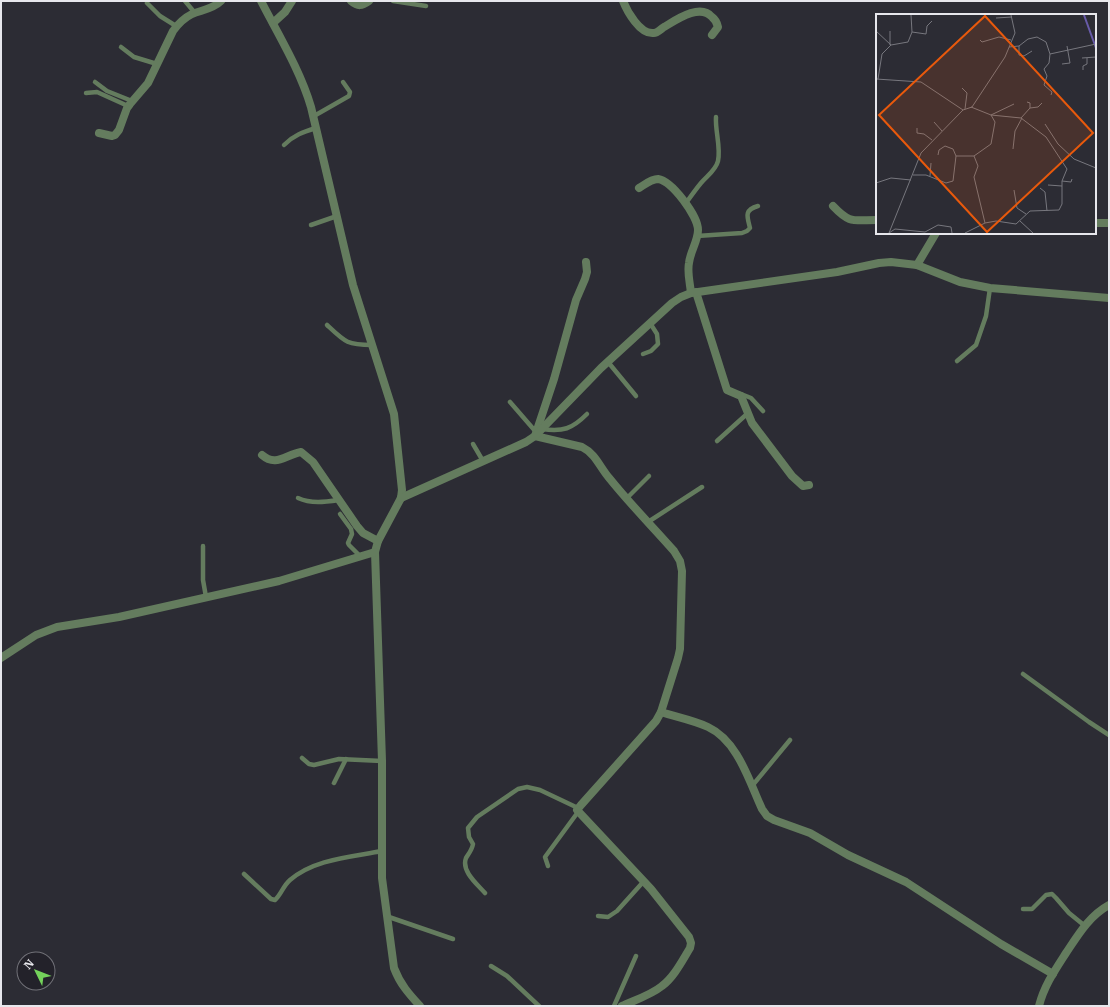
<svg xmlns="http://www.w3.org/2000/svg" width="1110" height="1007" font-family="'IBM Plex Serif',serif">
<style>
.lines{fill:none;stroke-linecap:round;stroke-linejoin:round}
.service{stroke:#647c5e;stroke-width:4.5}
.minor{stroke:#647c5e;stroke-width:8}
.inset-river{fill:none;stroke:#685ba9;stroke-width:2}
.inset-road{fill:none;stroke:#77777e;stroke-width:1}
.view{fill:#e8590c;fill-opacity:0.15;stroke:#e8590c;stroke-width:2}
.inset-edge{fill:none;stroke:#e7e7ec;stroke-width:2}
</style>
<rect width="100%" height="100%" fill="#2c2c34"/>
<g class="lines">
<!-- service -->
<g class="service">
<polyline points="185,1 195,13"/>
<polyline points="393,1 426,6"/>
<polyline points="147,3 160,16 176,26"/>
<polyline points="121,47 134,57 157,64"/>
<polyline points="95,82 107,91 132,101"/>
<polyline points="86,93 97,92 128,106"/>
<polyline points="314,116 349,96 350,92 343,82"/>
<path d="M284,145C294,135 303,132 316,128"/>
<path d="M686,203C691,196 696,189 701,183C707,176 716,170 718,161C721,147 715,131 716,117"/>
<polyline points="311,225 337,216"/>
<path d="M697,236L742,233L747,231L750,228C747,216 744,210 758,206"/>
<path d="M327,325C345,342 347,345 372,345"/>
<polyline points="643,354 651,351 658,344 657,334 650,323"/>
<polyline points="957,361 976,345 986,316 990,288"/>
<polyline points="608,362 636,396"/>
<polyline points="741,394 751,398 763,411"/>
<polyline points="510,402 536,432"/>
<path d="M542,429C563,432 572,429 587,414"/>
<polyline points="717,441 748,413"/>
<polyline points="473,444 483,461"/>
<path d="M298,498C311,504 325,502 339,500"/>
<polyline points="627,498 649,476"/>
<polyline points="340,514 351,529 352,534 348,543 349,545 360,556"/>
<polyline points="648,522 702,487"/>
<polyline points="203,546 203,580 206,597"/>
<polyline points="1023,674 1089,722 1109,735"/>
<polyline points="302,758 309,764 314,765 339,759 382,761"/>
<polyline points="334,783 346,759"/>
<polyline points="752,786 790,740"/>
<polyline points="548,866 545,857 578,812"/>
<path d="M244,874L271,899L275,900C281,895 283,886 290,880C314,859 351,857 382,851"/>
<path d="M485,893C477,884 461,871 466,858C469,853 472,850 473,844L469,837L468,828L477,817L518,789L527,787L540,790L578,808"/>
<polyline points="1023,909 1032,909 1046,895 1052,894 1056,898 1069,913 1085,926"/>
<polyline points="386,916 453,939"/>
<polyline points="598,916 608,917 617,911 644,881"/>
<polyline points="491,966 507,976 539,1006"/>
<polyline points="614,1006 636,956"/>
</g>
<!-- minor -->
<g class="minor">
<path d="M261,1C279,36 300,70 311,107L353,285L394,414L402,490L401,498L378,541L375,552L382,761V878L394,968C400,984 409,994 420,1006"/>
<path d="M351,1C358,7 362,6 369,1"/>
<path d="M623,1C627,11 640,35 654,33C657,33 661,29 664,27C676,20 700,3 712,17C716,20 717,22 718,27L712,35"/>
<polyline points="273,23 285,12 292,1"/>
<path d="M99,133L112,136L115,135L119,130L127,108L130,104L148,83L173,31C178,24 184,18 192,14C202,10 213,9 221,1"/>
<path d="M639,188C644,185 651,179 658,179C672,181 698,216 698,230C698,241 690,252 689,263C687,272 690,283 691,293"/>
<path d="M833,206C850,224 853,220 877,220"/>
<polyline points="1095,223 1109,223"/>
<path d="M586,262L587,272L585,279L576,300L554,379L535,436L582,447C596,454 600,468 610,479C630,504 653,527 674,551L680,561L682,571L680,649L678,658L661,712L656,721L581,805L577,810L651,889L689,937L691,943L690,948C682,961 674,977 662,986C651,995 635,1000 622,1006"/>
<polyline points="917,265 936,233"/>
<polyline points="696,292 727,390 741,396 752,423 792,476 803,486 809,485"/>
<path d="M262,455C276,467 285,455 301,452L313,462L357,526L363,533L378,541"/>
<polyline points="401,498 526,442 535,436 601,368 672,303 681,297 691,293 837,272 879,263 891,262 917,265 960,282 990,288 1109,298"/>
<polyline points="1,658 36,635 57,627 119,617 279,581 375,552"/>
<path d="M661,712C676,717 693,720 708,727C738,741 749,781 762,809L767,816L774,820L810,833L848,855L906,882L1001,944L1053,974"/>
<path d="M1039,1006C1044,986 1055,970 1066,953C1078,935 1089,916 1109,905"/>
</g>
</g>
<!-- overview -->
<g transform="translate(876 14)">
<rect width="220" height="220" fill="#2c2c34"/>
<path class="inset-river" d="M208,1L220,34"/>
<path class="inset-road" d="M120,4L136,3M0,17L15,31M14,17V31M36,18L50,20L51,12L56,7M104,26L106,28L123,23L135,26M143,32V41L148,42L156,37M133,33L143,32L152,25L161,23L170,28L174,40L220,30M174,40L173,49L168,55L171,62L168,71L176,78L175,81M206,44L220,43M186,50L194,49L191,32M207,56V52L211,50V44M0,65L45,68L87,96M2,65L6,40L15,31L32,28L36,18L35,1M86,74L91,79L89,95M154,94L162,93L166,89M145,104L154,94V89L151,88M58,108L66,117M169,110L182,130L198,145L220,154M41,114V119L48,120L56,126M137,135L139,117L146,104M62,141L63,136L69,132L77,135L80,142M98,142L102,152L98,163L109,209M37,161H50L70,169L77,167L80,142H98L115,130L119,108L115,101L138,90M54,162L55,149M186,167L195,168L196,165M0,169L15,164L35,166M172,171L186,172M164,174L169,178L171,197M138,176L141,194L150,200M144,207L157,219M13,219L45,139L87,96L96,93L129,43L139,19L135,1M13,219L19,215L49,218L62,211L75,213L76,219M89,219L109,209L120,207L140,210L154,197L183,196L186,190V167L191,155L170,123L145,104L115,101L95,93"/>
<path class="view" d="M109,2L217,119L111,218L3,101Z"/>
<rect width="220" height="220" class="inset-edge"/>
</g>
<!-- border -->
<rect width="1110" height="1007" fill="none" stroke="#e7e7ec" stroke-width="4"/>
<!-- north arrow -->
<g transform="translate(36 971) rotate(313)"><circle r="19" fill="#23222a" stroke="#717178"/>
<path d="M0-3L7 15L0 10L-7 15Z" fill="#74d25b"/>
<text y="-6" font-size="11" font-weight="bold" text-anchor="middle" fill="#e7e7ec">N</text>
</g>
</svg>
